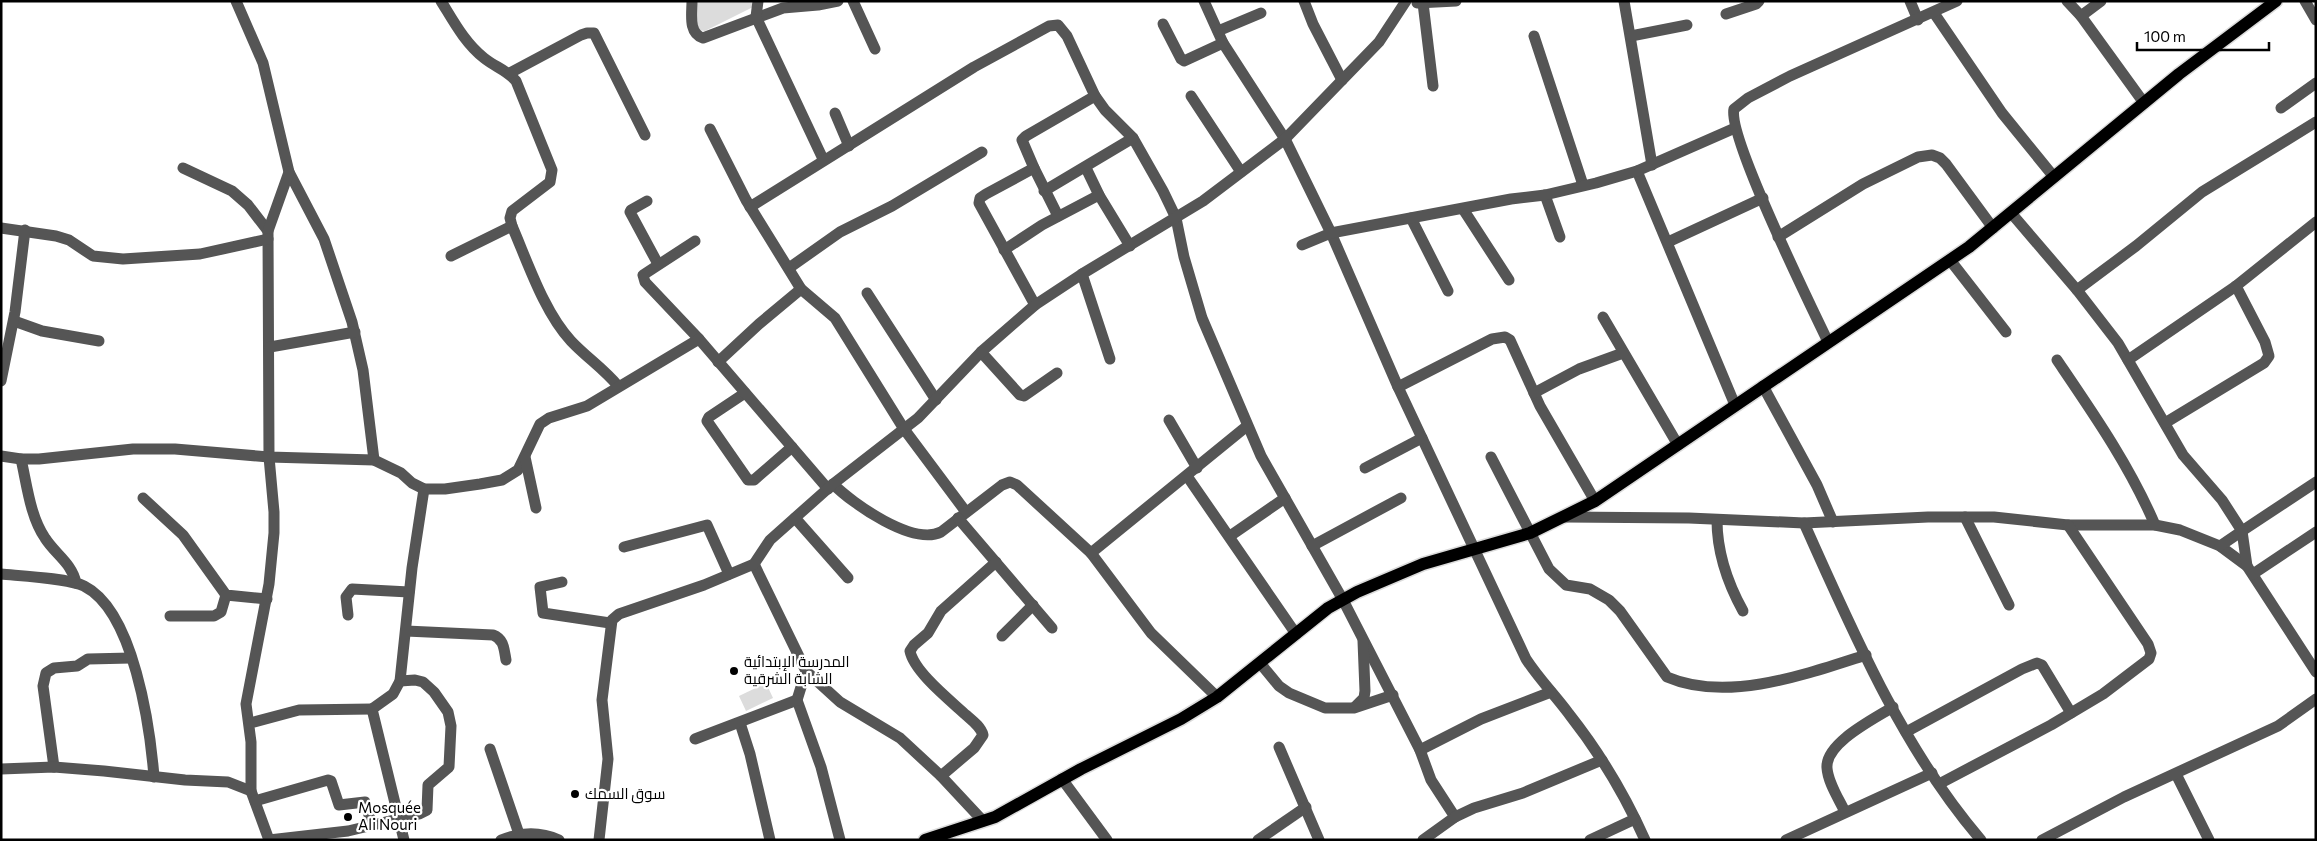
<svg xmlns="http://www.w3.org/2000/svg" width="2317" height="841" font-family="Commissioner,Cairo,sans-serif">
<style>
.green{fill:#dcdcdc}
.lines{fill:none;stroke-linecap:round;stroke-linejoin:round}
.major-casing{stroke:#dbdbdb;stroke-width:15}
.minor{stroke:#555;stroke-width:11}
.major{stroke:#000;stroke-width:12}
.poi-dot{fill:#000;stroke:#fff;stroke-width:2}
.labels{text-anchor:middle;stroke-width:4.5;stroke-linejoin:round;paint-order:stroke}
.poi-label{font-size:15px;fill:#000;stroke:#fff;text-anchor:start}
</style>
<rect width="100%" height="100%" fill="#fff"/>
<!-- green -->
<g class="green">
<polygon points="697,1 752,1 753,7 705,31 699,30 697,27"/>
<polygon points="766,683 773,698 746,711 739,696"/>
</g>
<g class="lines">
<defs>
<polyline id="major" points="925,840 995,817 1081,769 1181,719 1217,697 1328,608 1357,592 1423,564 1530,533 1595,501 1969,247 2179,74 2276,1"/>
</defs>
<!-- major casing -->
<use href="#major" class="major-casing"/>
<!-- minor -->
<g class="minor">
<polyline points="236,1 263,63 289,172 324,239 352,322 363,370 374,460"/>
<path d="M441,1C454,22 465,43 484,58C495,67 507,70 516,81L552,170L550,182L512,211L510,218L512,226C528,263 544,312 571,341C586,357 604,369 618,386"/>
<path d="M692,1C692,14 688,33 703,38L783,8L818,5L838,1"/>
<polyline points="758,1 756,17 823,159"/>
<polyline points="853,1 875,49"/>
<path d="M1204,1L1223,43L1285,139L1331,233L1398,387L1526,659C1539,679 1555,695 1569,714C1599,752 1625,795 1645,840"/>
<polyline points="1304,1 1313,24 1342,80"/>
<polyline points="1624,1 1652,165"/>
<polyline points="1910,1 1918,20"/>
<polyline points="2067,1 2081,16 2144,103"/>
<polyline points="2305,1 2316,20"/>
<polyline points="1417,3 1456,1"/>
<polyline points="1423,3 1433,86"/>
<polyline points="1934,13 2002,113 2054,177"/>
<polyline points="1726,14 1756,4 1759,1"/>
<polyline points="2081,16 2101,1"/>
<polyline points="1163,24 1181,59 1184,61 1223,43"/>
<polyline points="1218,31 1261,13"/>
<polyline points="1534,36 1583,185"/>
<polyline points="1631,36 1687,25"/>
<polyline points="510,73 581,35 587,33 594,33 645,135"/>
<polyline points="1095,96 1105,110 1133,138 1163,191 1176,218 1184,257 1202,318 1261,456 1343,600 1420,750 1431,780 1455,817 1423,840"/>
<polyline points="1191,96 1241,172"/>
<polyline points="2281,108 2316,83"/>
<polyline points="835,113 849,146"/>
<polyline points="710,129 746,200 801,289 835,318 904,429 966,512"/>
<polyline points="183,168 232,191 248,205 268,231"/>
<polyline points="1034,168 1058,216"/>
<polyline points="1086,168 1099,195"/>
<polyline points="1637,171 1735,405"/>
<polyline points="289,172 268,231 269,457 274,512 274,533 269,584 246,704 251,742 251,791 269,840 348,831 419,814 427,810 428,785 449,767 451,726 448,712 434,692 423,682 415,680 400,681"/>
<polyline points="1044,191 1133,138"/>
<polyline points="1545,195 1560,237"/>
<polyline points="647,201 631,210 630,212 658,264"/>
<polyline points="750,207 974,67 1049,26 1058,25 1067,36 1095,96 1026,136 1022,140 1034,168 986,194 980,198 979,203 1035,305"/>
<polyline points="1463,209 1509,280"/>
<polyline points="2012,214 2077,290 2118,343 2183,455 2222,500 2242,531 2316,482"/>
<polyline points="1411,218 1448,291"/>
<polyline points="1,228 56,236 69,240 93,256 123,259 200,254 268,239"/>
<polyline points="1778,237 1863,184 1918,157 1932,155 1940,158 1946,164 1993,228"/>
<polyline points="695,241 643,275 645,282 699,339"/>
<polyline points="1668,242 1763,198"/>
<polyline points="1302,245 1331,233 1511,199 1545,195 1596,183 1637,171 1735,128"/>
<polyline points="1004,250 1042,225 1099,195 1130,246"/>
<polyline points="451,256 512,226"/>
<polyline points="1950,260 2006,332"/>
<polyline points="789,268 840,232 892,206 982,152"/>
<polyline points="1082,274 1110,359"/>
<polyline points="2077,290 2136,246 2202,192 2316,122"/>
<polyline points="867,293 936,400"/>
<polyline points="1603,317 1678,445"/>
<polyline points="14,321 42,331 99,341"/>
<path d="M1828,342C1812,308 1727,136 1734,109L1748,98L1790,76L1957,1"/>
<polyline points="270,347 355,332"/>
<polyline points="981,352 1020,395 1024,396 1057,373"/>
<path d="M2057,360C2093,413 2130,466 2155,525"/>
<polyline points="2128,360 2236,286 2316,222"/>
<polyline points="718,362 759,324 801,289"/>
<polyline points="1,381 15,312 25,230"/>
<polyline points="1763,386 1817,485 1833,522"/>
<polyline points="1398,387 1492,339 1505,337 1510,340 1540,406 1595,501"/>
<polyline points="745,393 709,417 707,421 748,480 754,480 792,447"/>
<polyline points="1534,393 1579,369 1623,353"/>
<polyline points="1169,420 1197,468"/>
<polyline points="2165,423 2264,363 2269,356 2265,342 2236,286"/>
<polyline points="1,456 21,459 39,459 133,449 175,449 269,457 374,460 401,473 412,483 424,489 445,489 480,484 502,480 518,470 540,424 549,418 587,406 699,339 828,489"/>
<polyline points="525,457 536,508"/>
<path d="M1491,457L1549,569L1566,585L1590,589L1609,600L1620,611L1667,677C1727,703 1807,674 1866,655"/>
<path d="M21,459C27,485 30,516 45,538C55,554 72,563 76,583"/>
<polyline points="1365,468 1422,438"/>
<polyline points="1187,476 1296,634"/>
<path d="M833,484C853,504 913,546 941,532L1002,485L1010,482L1017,485L1091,553L1151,633L1217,697"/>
<polyline points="143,498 183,535 226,595 267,599"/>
<polyline points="1565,517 1689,518 1804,523 1928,517 1994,517 2068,525 2155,525 2180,530 2220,546 2247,566 2316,672"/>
<polyline points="1965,517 2009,605"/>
<polyline points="795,518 848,578"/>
<polyline points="958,518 1052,628"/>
<path d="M1717,520C1717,553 1727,582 1743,611"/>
<path d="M1804,523C1853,632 1902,748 1981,840"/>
<polyline points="1230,536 1285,498"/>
<polyline points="1312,546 1401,498"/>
<polyline points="2220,546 2242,531 2247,566"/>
<polyline points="624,547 707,525 729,574"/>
<polyline points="1091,553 1247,426"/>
<polyline points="754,564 806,671 840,702 900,738 941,776 983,821"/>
<path d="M1,574C22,576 67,578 84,586C134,611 150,727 154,777"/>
<polyline points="2253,574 2316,532"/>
<polyline points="562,582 540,587 543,613 610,623"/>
<polyline points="348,615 346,597 352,589 409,592"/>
<polyline points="170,616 214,616 221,612 226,595"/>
<path d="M406,631L493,635C504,639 504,649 506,660"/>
<polyline points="1002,636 1033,605"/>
<polyline points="1260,663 1279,686 1289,693 1325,708 1354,708 1393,695"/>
<polyline points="806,671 797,700 821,767 840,840"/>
<polyline points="1355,707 1364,698 1365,691 1363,641"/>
<polyline points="250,723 299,710 372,709"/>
<polyline points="740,723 750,754 770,840"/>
<polyline points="1906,732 2022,669 2037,663 2042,665 2071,713"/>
<polyline points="695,739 797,700"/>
<polyline points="1279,747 1319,840"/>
<polyline points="490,749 519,834"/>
<polyline points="1420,750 1481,719 1551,692"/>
<polyline points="54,767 43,686 46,673 54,668 77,666 88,659 131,658"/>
<polyline points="1,769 54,767 104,771 185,780 228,782 251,791"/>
<polyline points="2176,774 2209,840"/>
<path d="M941,776L974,748L983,735C981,727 973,721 966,715C951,701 914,672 910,651L914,645L928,633L941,611L996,562"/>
<polyline points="1062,779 1107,840"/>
<polyline points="1939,784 2051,725 2103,694 2149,659 2151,653 2148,644 2068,525"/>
<polyline points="255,801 328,780 331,781 339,805 365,802 372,825"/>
<path d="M1845,812C1839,799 1828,783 1827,768C1825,743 1874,719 1893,707"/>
<polyline points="1455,817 1474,808 1523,793 1602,760"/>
<polyline points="404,840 372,709 393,694 400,681 412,568 424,489"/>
<path d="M501,840C521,832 539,831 559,840"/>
<polyline points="599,840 608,759 602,700 612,620 619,614 704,585 754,564 770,540 833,484 918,418 981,352 1035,305 1082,274 1203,201 1285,139 1379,42 1406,1"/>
<polyline points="1258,840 1306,807"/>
<polyline points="1590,840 1635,819"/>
<polyline points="1786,840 1932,773"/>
<polyline points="2042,840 2124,797 2278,726 2316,699"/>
</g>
<!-- major -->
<use href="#major" class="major"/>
</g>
<!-- markers -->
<g class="poi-dot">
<circle cx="734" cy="671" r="5"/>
<circle cx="575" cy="794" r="5"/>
<circle cx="348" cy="817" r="5"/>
</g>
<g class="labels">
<!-- poi labels -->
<g class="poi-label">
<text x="744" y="667">المدرسة الإبتدائية<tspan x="744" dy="17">الشابة الشرقية</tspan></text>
<text x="585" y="799">سوق السمك</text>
<text x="358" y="813">Mosquée<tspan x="358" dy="17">Ali Nouri</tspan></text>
</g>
</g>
<!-- border -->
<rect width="2317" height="841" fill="none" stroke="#000000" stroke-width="5"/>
<!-- scale -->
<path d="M2137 42v8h132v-8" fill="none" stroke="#000000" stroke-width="2.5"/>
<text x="2144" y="42" font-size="15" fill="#000000" stroke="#ffffff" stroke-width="4" paint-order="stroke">100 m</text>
</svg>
